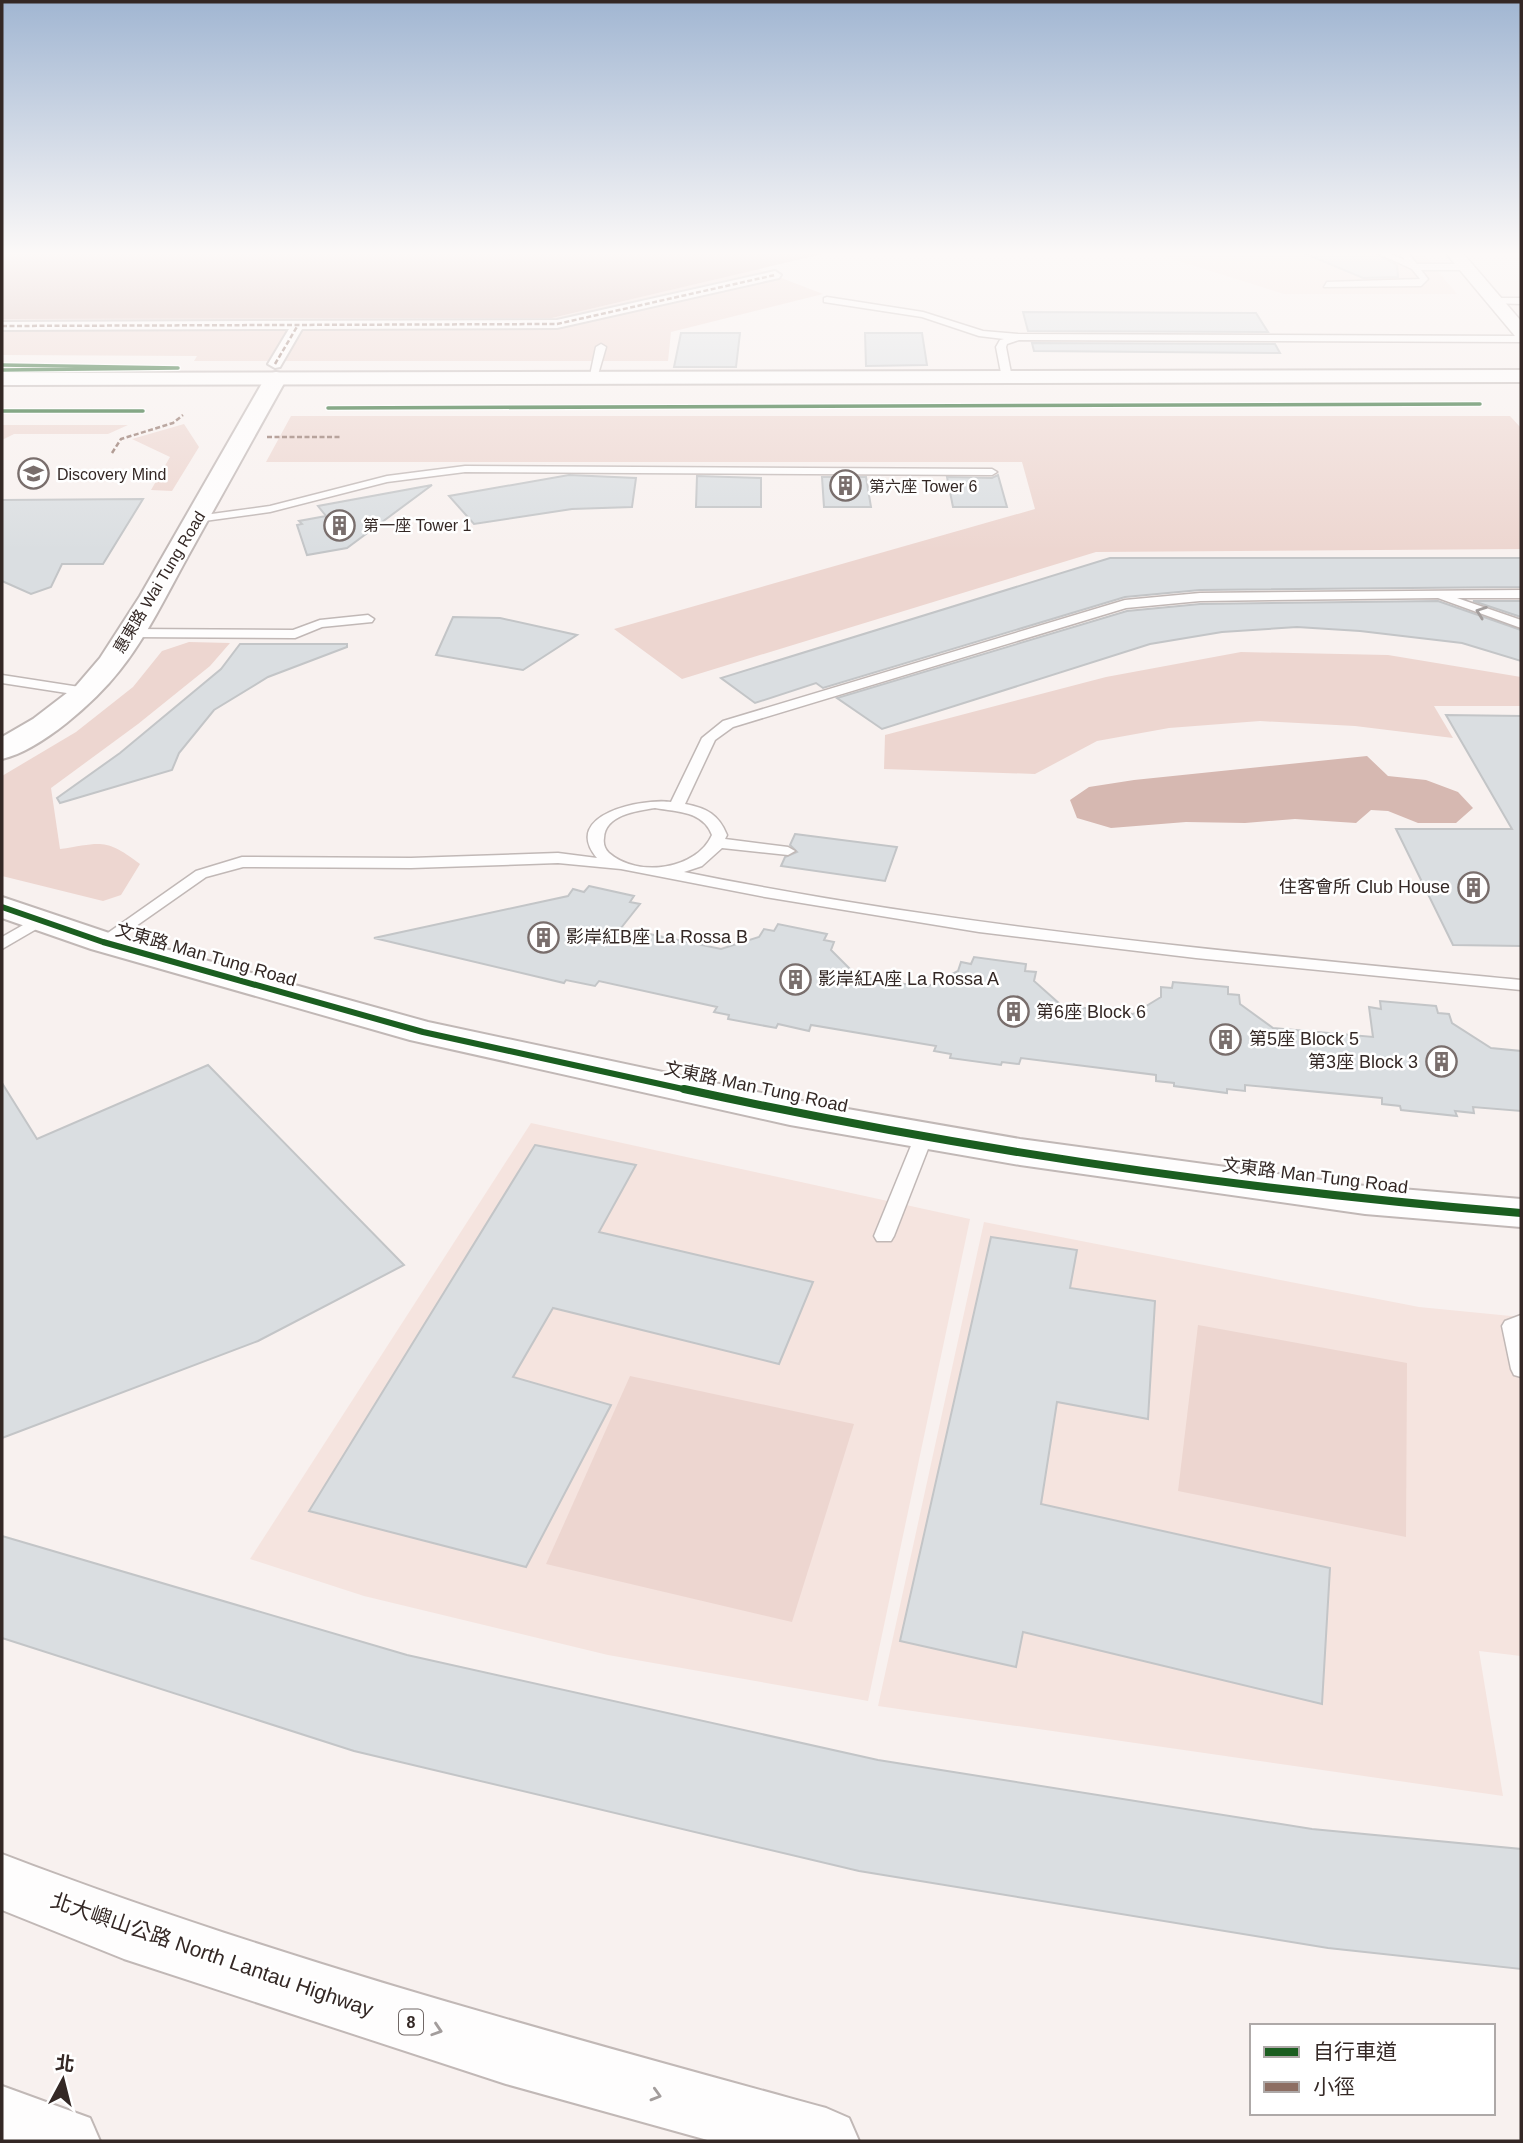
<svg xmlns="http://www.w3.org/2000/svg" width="1523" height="2143" font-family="Arial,'Noto Sans TC',sans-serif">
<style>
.built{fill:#f5e4df}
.green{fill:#edd6d0}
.water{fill:#d6b8b1}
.building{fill:#dadee1;stroke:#c3c5c7;stroke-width:2}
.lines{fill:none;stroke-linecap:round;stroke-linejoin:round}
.service-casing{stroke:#c1b8b6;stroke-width:3}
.pedestrian-casing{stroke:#c1b8b6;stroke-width:4}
.minor-casing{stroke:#c1b8b6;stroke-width:3}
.tertiary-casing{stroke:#c1b8b6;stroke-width:4}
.secondary-casing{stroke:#c1b8b6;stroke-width:4}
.motorway-casing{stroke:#c1b8b6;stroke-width:4}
.service{fill:#fefdfd;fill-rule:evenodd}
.pedestrian{fill:#fefdfd;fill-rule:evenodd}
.minor{fill:#fefdfd;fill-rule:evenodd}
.tertiary{fill:#fefdfd;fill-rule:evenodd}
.secondary{fill:#fefdfd;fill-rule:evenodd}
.motorway{fill:#fefdfd;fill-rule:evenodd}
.quiet{stroke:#8d6e63;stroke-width:2.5;stroke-dasharray:5 2.5;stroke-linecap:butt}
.cycleway-far2-casing{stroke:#fff;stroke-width:6}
.cycleway-far1-casing{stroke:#fff;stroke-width:10}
.cycleway-casing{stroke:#fff;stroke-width:12}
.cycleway-far2{stroke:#1b5e20;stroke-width:3.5}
.cycleway-far1{stroke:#1b5e20;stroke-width:6}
.cycleway{stroke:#1b5e20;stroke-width:8}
.oneway{stroke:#a39d9c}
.labels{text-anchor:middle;stroke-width:5;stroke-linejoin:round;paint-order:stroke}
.far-poi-label{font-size:16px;fill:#342825;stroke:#fff;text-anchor:start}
.far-street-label{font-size:16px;fill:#342825;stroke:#fff}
.shield{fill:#fff;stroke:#716866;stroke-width:2}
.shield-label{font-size:16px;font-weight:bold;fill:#342825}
.poi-label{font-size:18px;fill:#342825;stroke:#fff;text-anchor:start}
.street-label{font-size:18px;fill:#342825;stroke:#fff}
.near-street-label{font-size:21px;fill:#342825;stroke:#fff}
</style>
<rect width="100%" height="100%" fill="#f8f1ef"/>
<!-- built -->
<g class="built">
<polygon points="1147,251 1421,251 1457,294 1284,294"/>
<polygon points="531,1123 970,1219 868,1701 608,1655 364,1596 250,1559"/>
<polygon points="984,1222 1419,1307 1521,1317 1521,1656 1479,1651 1503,1796 878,1706"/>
</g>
<!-- green -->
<g class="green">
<polygon points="758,269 823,294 671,332 668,361 194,361 197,356 2,355 2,319 552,318"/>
<polygon points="291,416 1510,416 1521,428 1521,549 1096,552 682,679 614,629 1035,509 1022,462 266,462"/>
<polygon points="184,424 199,447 172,491 151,490 170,457 132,439"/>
<polygon points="2,425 128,425 108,434 14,434 2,440"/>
<path d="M189,642L230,643L210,666L138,724L51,788L60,849C101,843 105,837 140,864L121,895L103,901L2,876V776L76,732L133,687L162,651Z"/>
<polygon points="1241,652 1388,655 1521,677 1521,706 1434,706 1453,738 1355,726 1260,721 1169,728 1097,741 1035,774 884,769 885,735 1106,677"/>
<polygon points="1198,1325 1407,1363 1406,1537 1178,1491"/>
<polygon points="630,1376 854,1424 792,1622 546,1564"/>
</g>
<!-- water -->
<g class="water">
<polygon points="2,251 823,251 827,253 552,318 2,319"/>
<polygon points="1367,756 1388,776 1426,780 1458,792 1473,808 1456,823 1418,823 1388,811 1371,810 1356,823 1295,819 1245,823 1186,822 1111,828 1077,818 1070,800 1089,787 1134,780"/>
</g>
<!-- building -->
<g class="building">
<polygon points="1299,251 1371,251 1397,265 1398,277 1363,278"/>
<polygon points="1023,312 1256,313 1268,332 1028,331"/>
<polygon points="681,333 740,333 736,367 674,367"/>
<polygon points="865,333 922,333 927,365 866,366"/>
<polygon points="1032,343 1275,344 1280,353 1034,351"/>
<polygon points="569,475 636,478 632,507 572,509 474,524 449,496"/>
<polygon points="998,475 1007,507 953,507 947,477 992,478"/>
<polygon points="697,476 761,478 761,507 696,507"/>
<polygon points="822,477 866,477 871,507 824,507"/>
<polygon points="432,485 347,548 307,555 297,525 302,524 299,521 326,516 318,506"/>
<polygon points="143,499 103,564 62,564 51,587 31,594 2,581 2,500"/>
<polygon points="1110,558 1521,558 1521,587 1200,590 1125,597 823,688 816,683 755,703 721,678"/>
<polygon points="1438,601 1521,630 1521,661 1462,643 1360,631 1297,627 1222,632 1150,644 882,729 837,698 1127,611 1200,604"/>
<polygon points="1473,601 1521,601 1521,617"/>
<polygon points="453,617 500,618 577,635 523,670 436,655"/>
<polygon points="240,644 347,644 347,647 268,677 214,710 179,753 172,770 60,803 57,798 120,753 221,669"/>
<polygon points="1446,715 1521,716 1521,946 1453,945 1396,829 1512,829"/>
<polygon points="795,834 897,847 885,881 781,866 785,857 797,852 790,845"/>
<polygon points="589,886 634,896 630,902 640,904 621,928 721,949 759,937 764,929 774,931 778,924 827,934 824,940 834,942 831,950 857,976 890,982 927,987 958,971 961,962 971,964 974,957 1026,964 1025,971 1036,972 1034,981 1061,1005 1133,1014 1161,997 1161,987 1172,988 1173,982 1228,987 1228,994 1239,995 1240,1004 1273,1028 1373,1037 1369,1007 1381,1009 1380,1001 1436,1006 1438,1013 1449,1014 1452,1023 1491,1048 1521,1051 1521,1111 1473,1107 1474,1113 1455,1111 1457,1116 1401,1110 1400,1106 1382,1104 1382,1098 1245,1085 1245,1091 1227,1089 1227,1093 1174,1086 1174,1083 1156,1081 1156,1075 1021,1058 1019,1064 1002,1062 1001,1065 950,1058 951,1054 934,1051 936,1046 811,1025 809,1031 778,1024 776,1028 728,1019 729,1015 714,1012 717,1007 599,981 595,986 566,980 564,983 374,938 568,896 573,889 584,892"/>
<polygon points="208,1065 404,1265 258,1341 2,1438 2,1083 37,1139"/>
<polygon points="535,1145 636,1165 599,1232 813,1282 779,1364 553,1308 513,1377 611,1405 526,1567 309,1511"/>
<polygon points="991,1237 1077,1250 1070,1288 1155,1301 1148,1419 1057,1402 1041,1504 1330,1568 1322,1704 1023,1632 1016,1667 900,1641"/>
<polygon points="2,1536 407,1655 878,1760 1312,1829 1521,1849 1521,1969 1328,1948 859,1871 354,1751 2,1638"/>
</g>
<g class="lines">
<defs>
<g id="service">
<polygon points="1373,251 1383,251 1405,260 1398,251 1406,251 1417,264 1466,264 1470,267 1466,270 1421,270 1428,279 1421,286 1324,287 1327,282 1420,279 1412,269"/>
<polygon points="827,297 923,312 983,331 1018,334 1521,336 1521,342 1019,340 1007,344 1006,347 1012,378 1007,381 1002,378 996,347 1000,340 1004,339 979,336 922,317 824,302 824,298"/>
<polygon points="1495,298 1521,298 1521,304 1492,303 1492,299"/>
<polygon points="601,344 606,347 597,378 589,380 596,347"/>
<polygon points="465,466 992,469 997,472 992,475 465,472 387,482 270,512 197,522 191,519 197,516 270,506 387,476"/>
<path d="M1521,590V598H1457L1521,620V628L1438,598L1200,601L1126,608L733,727L715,740L685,804C707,808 719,815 727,835L725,839L788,847L795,851L788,855L722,848L702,866L684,872C960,928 1241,953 1521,980V990L1196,958L979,932L765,897L621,869L558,863L411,868L243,867L206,877L109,945L103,947L95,942L196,871L242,857L411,858L558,853L597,858C560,814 643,798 671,802L702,738L723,721L1125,600L1200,593ZM655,808C678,812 703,811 712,835C696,870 638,878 609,853C605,849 603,844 604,838C605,815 636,811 655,808Z"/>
<polygon points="368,615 374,619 372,622 322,627 295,638 130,637 124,633 130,629 293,630 320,620"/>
<polygon points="2,675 86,688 93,692 86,696 2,683"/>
<polygon points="39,916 45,918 47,921 45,924 2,949 2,937"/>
<polygon points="924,1130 933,1136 894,1236 891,1241 877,1241 874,1236 915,1136"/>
<polygon points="1521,1315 1521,1377 1514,1375 1511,1369 1502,1326 1505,1321"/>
</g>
<polygon id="pedestrian" points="775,271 781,275 779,278 557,328 302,329 280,367 275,368 268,364 289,329 2,330 2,322 557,320"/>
<polygon id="minor" points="1444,251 1461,251 1521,321 1521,337 1515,336"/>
<g id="tertiary">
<path d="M276,372L283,374L287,378C254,437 221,497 188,556C167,594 147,636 120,670C95,702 41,750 2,759V737L33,719L76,686L100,658L140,596L265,378L269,374Z"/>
<polygon points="2,897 115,935 428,1022 790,1099 1020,1139 1365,1186 1521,1199 1521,1227 1365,1214 1020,1165 790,1125 410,1040 91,949 2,918"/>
</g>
<polygon id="secondary" points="1521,370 1521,382 2,385 2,373"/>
<g id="motorway">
<path d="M2,1854C271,1957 549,2032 826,2108L849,2118L859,2141H711L506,2084L124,1959L2,1910Z"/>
<polygon points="2,2086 90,2118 100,2141 2,2141"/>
</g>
</defs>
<!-- service casing -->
<use href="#service" class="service-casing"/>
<!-- pedestrian casing -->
<use href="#pedestrian" class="pedestrian-casing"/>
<!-- minor casing -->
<use href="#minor" class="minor-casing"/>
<!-- tertiary casing -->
<use href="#tertiary" class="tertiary-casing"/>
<!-- secondary casing -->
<use href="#secondary" class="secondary-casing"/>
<!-- motorway casing -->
<use href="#motorway" class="motorway-casing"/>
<!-- service -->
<use href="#service" class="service"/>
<!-- pedestrian -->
<use href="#pedestrian" class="pedestrian"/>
<!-- minor -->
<use href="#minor" class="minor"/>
<!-- tertiary -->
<use href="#tertiary" class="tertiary"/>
<!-- secondary -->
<use href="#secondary" class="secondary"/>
<!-- motorway -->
<use href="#motorway" class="motorway"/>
<!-- quiet -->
<g class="quiet">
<polyline points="2,326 557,324 775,275"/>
<polyline points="275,364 298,325"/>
<polyline points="267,437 341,437"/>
<polyline points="112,453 121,439 173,423 183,415"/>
</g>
<defs>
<g id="cycleway-far2">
<polyline points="2,365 178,368 2,370"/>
<polyline points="328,408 1480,404"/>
<polyline points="2,411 143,411"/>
</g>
<polyline id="cycleway-far1" points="2,907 103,942 423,1032 692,1091"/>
<path id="cycleway" d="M684,1089C960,1149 1240,1190 1521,1213"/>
</defs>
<!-- cycleway-far2 casing -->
<use href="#cycleway-far2" class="cycleway-far2-casing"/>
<!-- cycleway-far1 casing -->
<use href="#cycleway-far1" class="cycleway-far1-casing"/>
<!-- cycleway casing -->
<use href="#cycleway" class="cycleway-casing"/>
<!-- cycleway-far2 -->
<use href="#cycleway-far2" class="cycleway-far2"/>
<!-- cycleway-far1 -->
<use href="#cycleway-far1" class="cycleway-far1"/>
<!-- cycleway -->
<use href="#cycleway" class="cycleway"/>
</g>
<!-- one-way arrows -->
<defs><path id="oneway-chevron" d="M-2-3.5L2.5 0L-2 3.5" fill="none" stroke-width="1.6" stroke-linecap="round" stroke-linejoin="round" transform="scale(1.75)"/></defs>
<g class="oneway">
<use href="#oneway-chevron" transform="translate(1481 612) rotate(-160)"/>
<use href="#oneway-chevron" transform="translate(437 2030) rotate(18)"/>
<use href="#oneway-chevron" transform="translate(656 2095) rotate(16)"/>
</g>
<!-- sky -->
<linearGradient id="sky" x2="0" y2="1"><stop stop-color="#a1b6d2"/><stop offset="0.46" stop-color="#fcf9f8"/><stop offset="1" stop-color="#fcf9f8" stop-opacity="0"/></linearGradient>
<rect width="1523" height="551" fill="url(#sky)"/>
<!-- icons -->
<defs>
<symbol id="school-ring" viewBox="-11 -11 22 22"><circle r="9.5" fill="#fff" stroke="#796e6c" stroke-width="1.5"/><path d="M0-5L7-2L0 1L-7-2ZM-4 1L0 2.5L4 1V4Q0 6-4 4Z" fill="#796e6c"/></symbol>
<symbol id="building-ring" viewBox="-11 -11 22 22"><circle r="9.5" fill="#fff" stroke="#796e6c" stroke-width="1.5"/><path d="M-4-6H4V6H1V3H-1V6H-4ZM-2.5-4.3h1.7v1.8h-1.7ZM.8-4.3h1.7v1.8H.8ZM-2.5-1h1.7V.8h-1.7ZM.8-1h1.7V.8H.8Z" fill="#796e6c"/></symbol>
</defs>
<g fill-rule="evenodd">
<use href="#school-ring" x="16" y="456" width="35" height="35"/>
<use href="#building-ring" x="828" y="468" width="35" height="35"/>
<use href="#building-ring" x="322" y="508" width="35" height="35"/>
<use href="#building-ring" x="1456" y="870" width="35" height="35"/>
<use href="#building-ring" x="526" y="920" width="35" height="35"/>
<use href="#building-ring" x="778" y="962" width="35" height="35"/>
<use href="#building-ring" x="996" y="994" width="35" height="35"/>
<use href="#building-ring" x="1208" y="1022" width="35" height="35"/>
<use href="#building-ring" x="1424" y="1044" width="35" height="35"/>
</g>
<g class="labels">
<!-- far-poi labels -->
<g class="far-poi-label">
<text x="57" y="480">Discovery Mind</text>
<text x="869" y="492">第六座 Tower 6</text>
<text x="363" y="531">第一座 Tower 1</text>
</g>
<!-- far-street labels -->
<g class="far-street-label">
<text transform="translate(159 582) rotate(-59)" y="6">惠東路 Wai Tung Road</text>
</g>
<!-- shield labels -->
<rect class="shield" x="399" y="2009.5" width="24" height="25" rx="5"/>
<g class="shield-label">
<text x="411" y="2028">8</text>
</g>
<!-- poi labels -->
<g class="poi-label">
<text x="1450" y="893" text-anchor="end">住客會所 Club House</text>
<text x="566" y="943">影岸紅B座 La Rossa B</text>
<text x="818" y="985">影岸紅A座 La Rossa A</text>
<text x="1036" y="1018">第6座 Block 6</text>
<text x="1249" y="1045">第5座 Block 5</text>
<text x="1418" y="1068" text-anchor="end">第3座 Block 3</text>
</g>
<!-- street labels -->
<g class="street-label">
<text transform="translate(206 955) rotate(16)" y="6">文東路 Man Tung Road</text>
<text transform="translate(756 1087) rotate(12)" y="6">文東路 Man Tung Road</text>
<text transform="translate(1315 1176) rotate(7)" y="6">文東路 Man Tung Road</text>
</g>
<!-- near-street labels -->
<g class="near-street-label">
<text transform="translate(212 1955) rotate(19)" y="7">北大嶼山公路 North Lantau Highway</text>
</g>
</g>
<!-- border -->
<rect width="1523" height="2143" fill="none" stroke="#342825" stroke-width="7"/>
<!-- legend -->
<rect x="1250" y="2024" width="245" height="91" fill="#ffffff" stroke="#aea9a8" stroke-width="2"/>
<rect x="1264" y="2047" width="35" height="10" fill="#1b5e20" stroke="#aea9a8" stroke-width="2"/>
<text x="1313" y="2059" font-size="21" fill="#342825">自行車道</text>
<rect x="1264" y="2082" width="35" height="10" fill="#8d6e63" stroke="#aea9a8" stroke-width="2"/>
<text x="1313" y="2094" font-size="21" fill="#342825">小徑</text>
<!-- north arrow -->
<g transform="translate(63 2080) rotate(7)" stroke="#ffffff" stroke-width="5" paint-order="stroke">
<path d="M0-5L12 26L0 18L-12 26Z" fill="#342825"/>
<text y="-10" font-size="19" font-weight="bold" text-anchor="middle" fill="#342825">北</text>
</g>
</svg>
